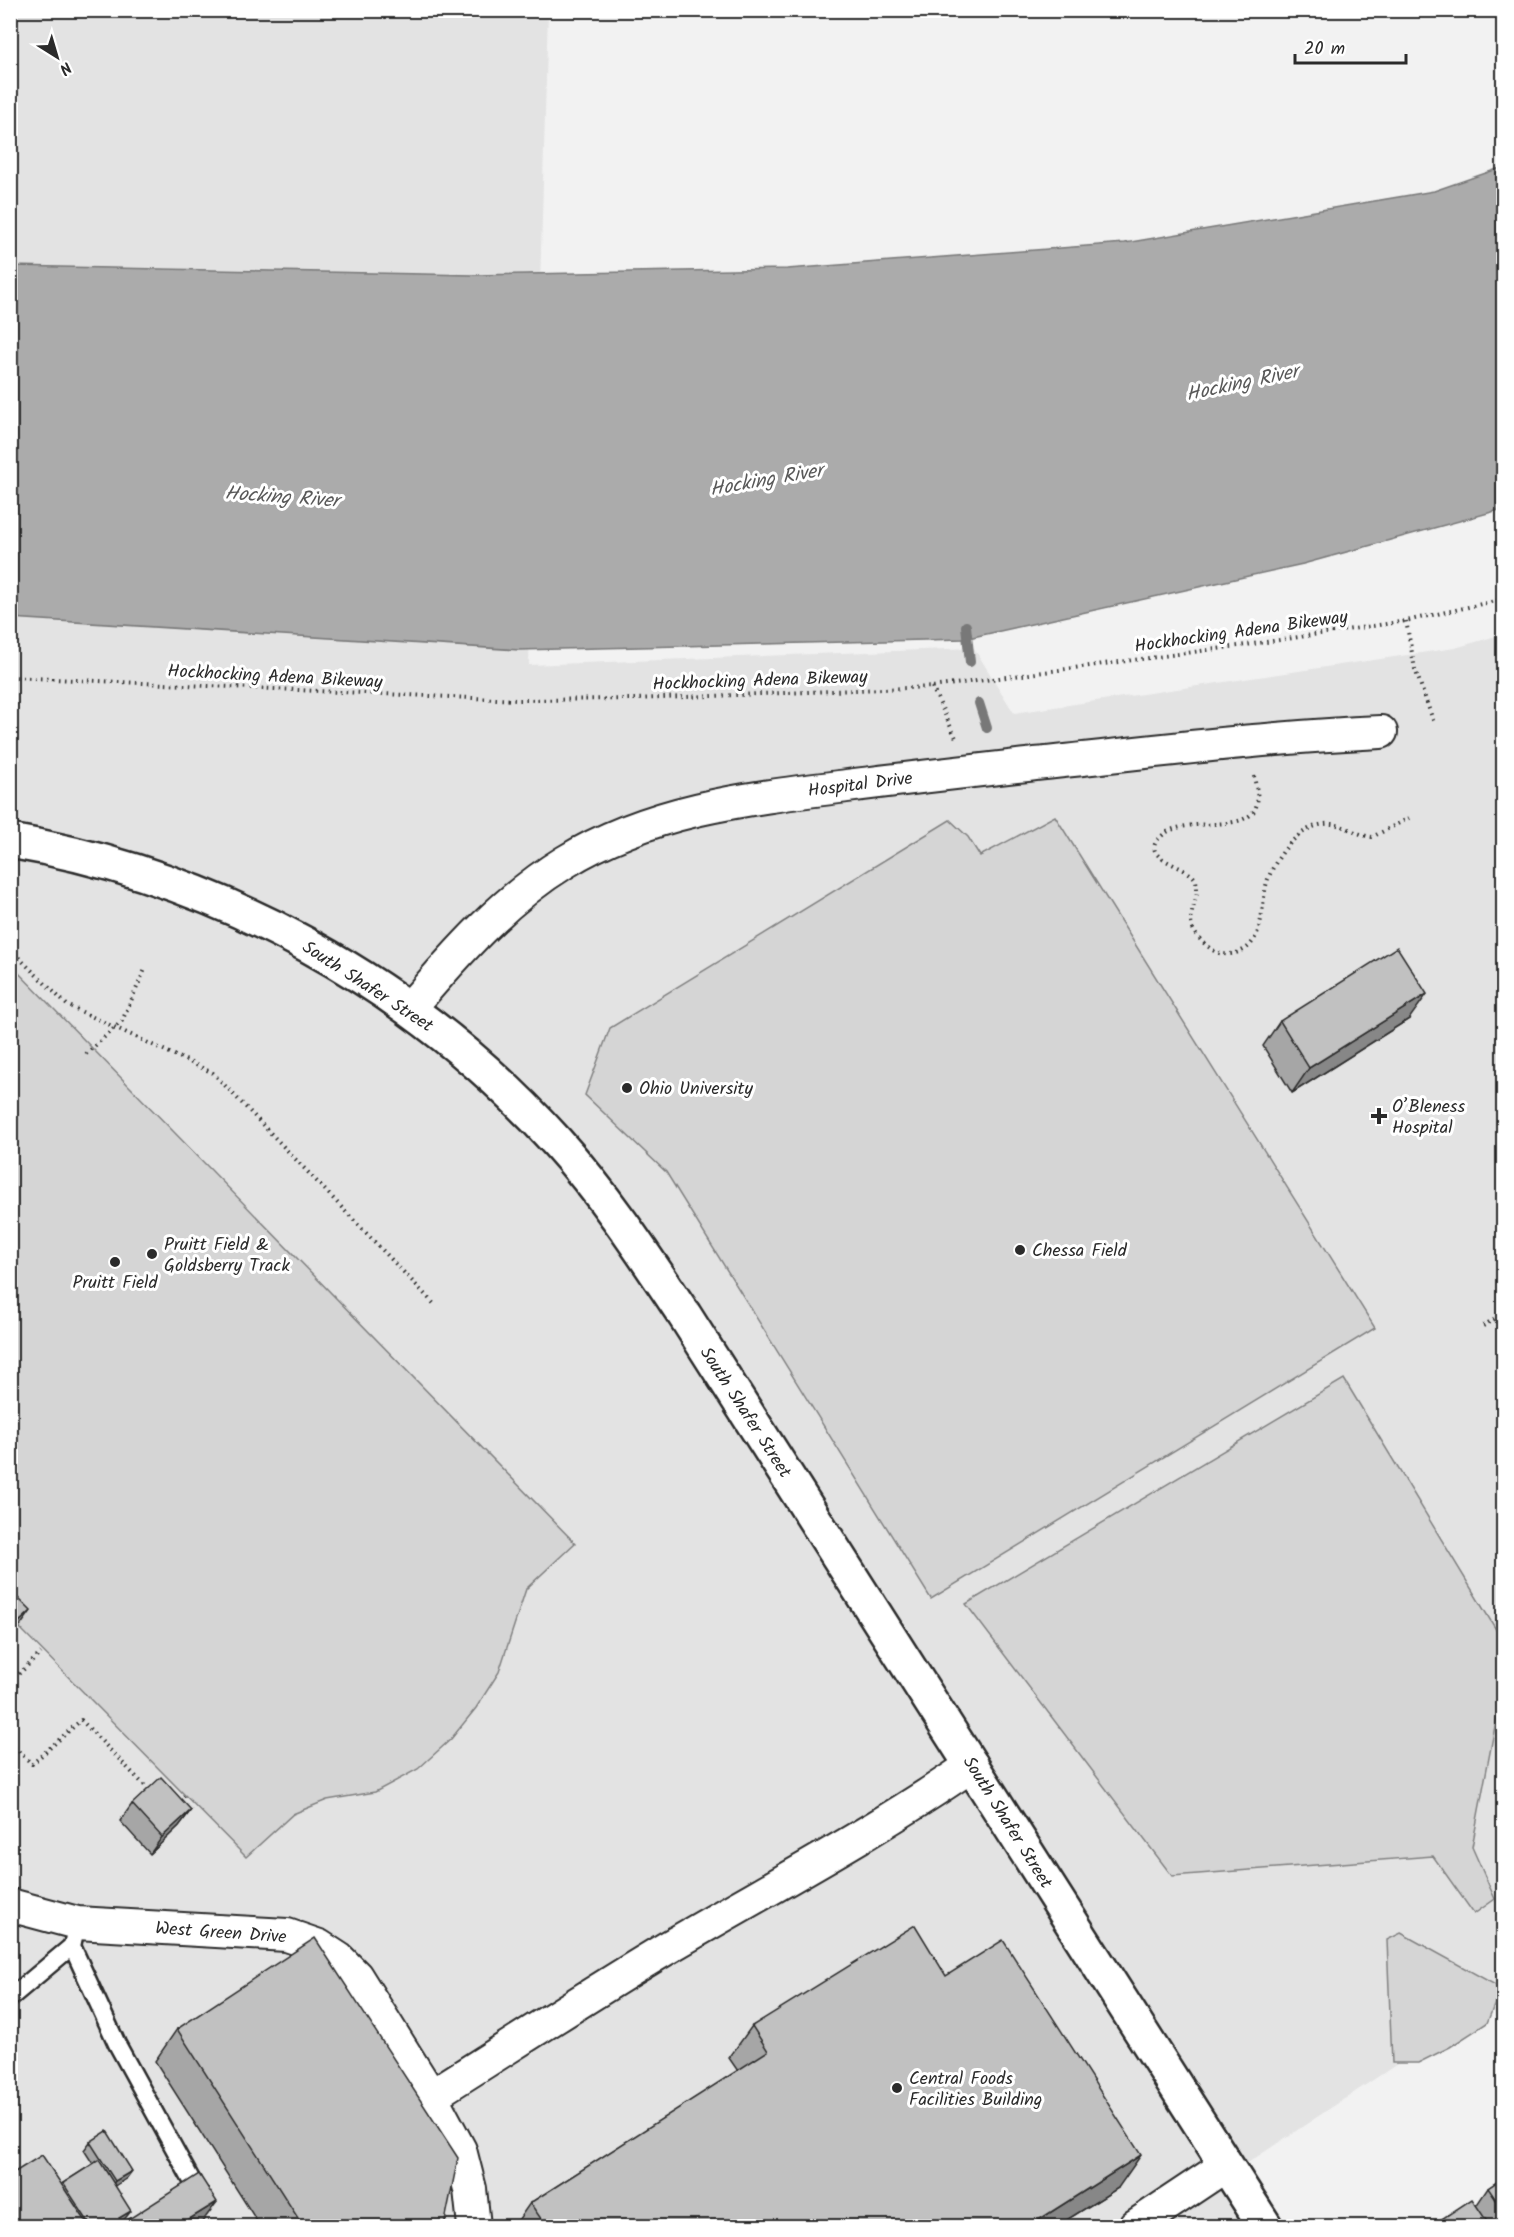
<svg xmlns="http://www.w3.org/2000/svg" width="1514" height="2237" font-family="Kalam,sans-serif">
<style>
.built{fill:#e3e3e3}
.green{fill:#d5d5d5;stroke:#808080;stroke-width:1.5}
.water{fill:#ababab;stroke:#787878;stroke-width:1.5}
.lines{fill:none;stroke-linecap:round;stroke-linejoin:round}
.stream{stroke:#787878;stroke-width:10}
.lane-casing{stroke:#2b2b2b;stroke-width:21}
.street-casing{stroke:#2b2b2b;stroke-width:36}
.secondary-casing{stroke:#2b2b2b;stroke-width:38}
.path{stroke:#2b2b2b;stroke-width:4;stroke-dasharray:1.5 4.5;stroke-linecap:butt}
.lane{stroke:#fff;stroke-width:16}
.street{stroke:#fff;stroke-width:32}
.secondary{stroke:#fff;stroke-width:33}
.wall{fill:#a6a6a6;stroke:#2b2b2b;stroke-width:1.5}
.shaded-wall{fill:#878787;stroke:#2b2b2b;stroke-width:1.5}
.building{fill:#c1c1c1;stroke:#2b2b2b;stroke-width:1.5}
.poi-dot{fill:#2b2b2b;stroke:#fff;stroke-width:2}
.labels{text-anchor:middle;stroke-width:6;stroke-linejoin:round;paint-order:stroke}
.street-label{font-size:18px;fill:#2b2b2b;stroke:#fff}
.poi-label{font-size:18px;fill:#2b2b2b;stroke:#fff;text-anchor:start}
.water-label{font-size:20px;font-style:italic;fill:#585858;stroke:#fff}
</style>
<rect width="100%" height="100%" fill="#f2f2f2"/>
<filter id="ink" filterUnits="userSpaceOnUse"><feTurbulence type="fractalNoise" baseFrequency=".0167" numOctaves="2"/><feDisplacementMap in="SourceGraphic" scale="12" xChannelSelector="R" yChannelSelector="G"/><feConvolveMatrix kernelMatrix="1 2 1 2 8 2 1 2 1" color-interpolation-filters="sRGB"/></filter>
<g filter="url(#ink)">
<!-- built -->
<polygon class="built" points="11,11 548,11 529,665 974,648 1014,713 1455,648 1503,634 1503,1994 1231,2174 1265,2226 11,2226"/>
<!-- green -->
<g class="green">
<polygon points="1055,816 1375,1328 931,1599 666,1172 585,1095 610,1028 950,820 968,837 980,856"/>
<polygon points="11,965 575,1543 526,1589 499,1672 476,1708 451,1739 418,1769 375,1792 327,1800 293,1814 246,1857 20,1628 11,1638"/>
<polygon points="1344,1379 1503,1641 1503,1684 1472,1847 1495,1899 1474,1914 1433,1856 1172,1876 966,1604"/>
<polygon points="1401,1933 1501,1988 1487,2023 1450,2047 1418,2063 1392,2063 1387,1940"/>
</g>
<!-- water -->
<polygon class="water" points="1503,167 1503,509 1303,564 964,639 519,650 11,618 11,266 473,275 787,269 1125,243 1434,191"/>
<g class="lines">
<!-- stream -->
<g class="stream">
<polyline points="966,626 970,662"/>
<polyline points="979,703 987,728"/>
</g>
<defs>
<g id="lane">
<polyline points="77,1923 72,1946 117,2044 192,2181"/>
<polyline points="10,1998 72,1946"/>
</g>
<g id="street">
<path d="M409,1009C456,954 503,900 565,862C651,809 750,798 847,786C910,778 973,771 1035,764C1150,752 1266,737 1381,732"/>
<polyline points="10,1905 77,1923 287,1935 319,1946 339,1959 356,1976 431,2096 460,2150 470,2189 474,2226"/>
<path d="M431,2096C509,2047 587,1996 667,1948C769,1888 874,1833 972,1765"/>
<polyline points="1135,2226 1225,2166"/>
</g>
<path id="secondary" d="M10,841C219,876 415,985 556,1141C605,1195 645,1256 685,1316L1265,2226"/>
</defs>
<!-- lane casing -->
<use href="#lane" class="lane-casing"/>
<!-- street casing -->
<use href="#street" class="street-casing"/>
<!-- secondary casing -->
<use href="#secondary" class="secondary-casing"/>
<!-- path -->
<g class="path">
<polyline points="1406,621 1415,669 1434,723"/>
<polyline points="10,677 517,700 636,699 932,687 1246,645 1406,621 1504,599"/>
<polyline points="932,687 956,738"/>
<path d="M1254,776C1255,784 1259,795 1257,803C1251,836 1189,815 1164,834C1131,859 1192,865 1196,881C1202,906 1176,919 1205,944C1213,951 1219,955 1230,954C1268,950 1259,904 1268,879C1277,855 1298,827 1325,824C1341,822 1356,835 1372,837L1409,818"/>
<polyline points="10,949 67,1005 213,1073 436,1306"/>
<polyline points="86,1054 122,1021 146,967"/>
<polyline points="1483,1326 1504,1313"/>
<polyline points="10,1682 41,1653"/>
<polyline points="10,1743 32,1764 81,1720 150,1791"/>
<polyline points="179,1801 185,1795"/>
</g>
<!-- lane -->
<use href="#lane" class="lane"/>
<!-- street -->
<use href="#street" class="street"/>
<!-- secondary -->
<use href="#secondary" class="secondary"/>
</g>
<!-- wall -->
<g class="wall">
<polygon points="1409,1019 1292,1093 1263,1046 1280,1021"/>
<polygon points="132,1804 191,1810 179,1826 150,1854 120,1821"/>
<polygon points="946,1976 1118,2188 1057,2226 514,2226 530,2203 738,2071 729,2058 752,2026"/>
<polygon points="177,2029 445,2221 448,2226 260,2226 155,2061"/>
<polygon points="90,2142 126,2179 115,2186 123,2224 199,2226 10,2226 63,2183 93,2164 84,2150"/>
<polygon points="1503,2178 1503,2226 1431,2226 1476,2206 1488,2188"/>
</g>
<!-- shaded-wall -->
<g class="shaded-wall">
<polygon points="1427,994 1409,1019 1292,1093 1309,1068"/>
<polygon points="31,1611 13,1636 10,1638 10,1630"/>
<polygon points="191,1810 179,1826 150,1854 162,1837"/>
<polygon points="1141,2155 1118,2188 1057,2226 1029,2226"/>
<polygon points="132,2171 126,2179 109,2190 115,2181"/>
<polygon points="217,2202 199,2226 178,2226"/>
<polygon points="131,2211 119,2226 119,2218"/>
</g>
<!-- building -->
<g class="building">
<polygon points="1397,947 1427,994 1309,1068 1280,1021"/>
<polygon points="10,1590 31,1611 10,1630"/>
<polygon points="161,1777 191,1810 162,1837 132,1804"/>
<polygon points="915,1925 946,1976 1003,1940 1141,2155 1029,2226 546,2226 530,2203 768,2051 752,2026"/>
<polygon points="315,1938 458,2158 445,2221 448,2226 303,2226 177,2029"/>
<polygon points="107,2131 132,2171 115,2181 90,2142"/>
<polygon points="42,2155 89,2226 10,2226 10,2175"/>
<polygon points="99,2160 131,2211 119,2218 123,2224 118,2226 91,2226 63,2183"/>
<polygon points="199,2174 217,2202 178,2226 118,2226"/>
<polygon points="1503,2178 1503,2210 1488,2188"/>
<polygon points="1472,2199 1490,2226 1431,2226"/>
</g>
</g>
<!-- markers -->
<g class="poi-dot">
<circle cx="627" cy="1088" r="6"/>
<path d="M1376 1107h6v6h6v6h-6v6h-6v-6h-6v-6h6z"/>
<circle cx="1020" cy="1250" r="6"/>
<circle cx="152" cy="1254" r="6"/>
<circle cx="115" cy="1262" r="6"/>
<circle cx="897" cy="2088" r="6"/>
</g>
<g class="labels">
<!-- street labels -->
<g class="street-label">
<text transform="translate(1241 631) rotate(-8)" y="6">Hockhocking Adena Bikeway</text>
<text transform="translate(275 676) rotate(3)" y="6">Hockhocking Adena Bikeway</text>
<text transform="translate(760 680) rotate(-2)" y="6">Hockhocking Adena Bikeway</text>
<text transform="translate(860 784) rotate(-7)" y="6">Hospital Drive</text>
<text transform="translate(368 986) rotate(33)" y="6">South Shafer Street</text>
<text transform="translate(746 1412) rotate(57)" y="6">South Shafer Street</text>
<text transform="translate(1008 1822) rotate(58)" y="6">South Shafer Street</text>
<text transform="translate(221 1932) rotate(4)" y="6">West Green Drive</text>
</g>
<!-- poi labels -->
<g class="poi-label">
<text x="639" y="1094">Ohio University</text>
<text x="1392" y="1112">O’Bleness<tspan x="1392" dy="21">Hospital</tspan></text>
<text x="164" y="1250">Pruitt Field &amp;<tspan x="164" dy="21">Goldsberry Track</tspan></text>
<text x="1032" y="1256">Chessa Field</text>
<text x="115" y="1288" text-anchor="middle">Pruitt Field</text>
<text x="909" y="2084">Central Foods<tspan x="909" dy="21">Facilities Building</tspan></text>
</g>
<!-- water labels -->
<g class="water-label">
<text transform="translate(1242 382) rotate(-12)" y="7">Hocking River</text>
<text transform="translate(766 479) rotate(-10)" y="7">Hocking River</text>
<text transform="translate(282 496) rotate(4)" y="7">Hocking River</text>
</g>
</g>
<!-- margin -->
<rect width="1514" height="2237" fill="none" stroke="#fff" stroke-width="36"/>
<rect x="18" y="18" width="1478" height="2201" fill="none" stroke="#2b2b2b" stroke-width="2" filter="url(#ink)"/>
<!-- north arrow -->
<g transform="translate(57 57) rotate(143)" stroke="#ffffff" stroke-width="4.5" paint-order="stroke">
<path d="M0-4.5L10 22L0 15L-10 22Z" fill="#2b2b2b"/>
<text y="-9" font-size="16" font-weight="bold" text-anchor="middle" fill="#2b2b2b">N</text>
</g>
<!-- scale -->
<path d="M1295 54v9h111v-9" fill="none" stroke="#2b2b2b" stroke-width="3"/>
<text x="1304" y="54" font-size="18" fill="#2b2b2b" stroke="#ffffff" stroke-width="4.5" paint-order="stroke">20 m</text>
</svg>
